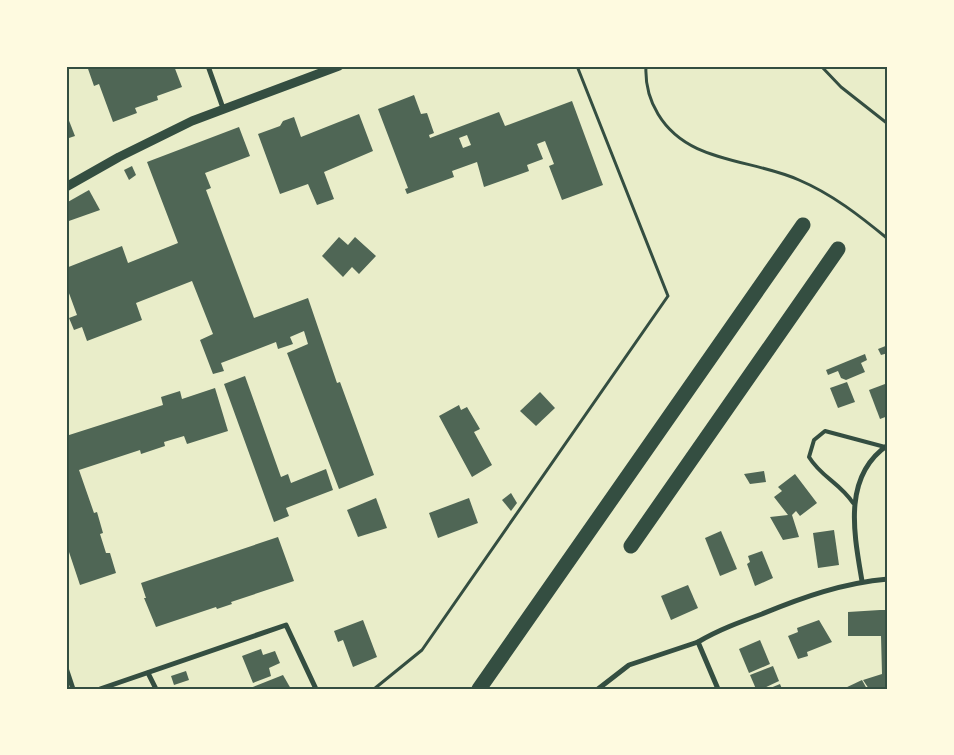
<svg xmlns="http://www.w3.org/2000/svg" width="954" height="755" font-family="'Zilla Slab',serif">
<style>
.building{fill:#4f6655;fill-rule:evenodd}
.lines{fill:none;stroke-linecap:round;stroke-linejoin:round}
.path{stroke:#344e41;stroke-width:3}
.service{stroke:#344e41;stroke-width:4}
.minor{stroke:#344e41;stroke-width:5}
.tertiary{stroke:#344e41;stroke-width:9}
.motorway{stroke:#344e41;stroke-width:15}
.neatline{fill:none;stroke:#344e41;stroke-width:2}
</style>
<rect width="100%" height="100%" fill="#e9edc9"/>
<!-- building -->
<g class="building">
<polygon points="87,66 174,66 182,87 157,96 158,100 135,108 137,113 113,122 99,84 94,86"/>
<path d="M414,95L421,114L427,113L434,133L429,135L430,138L499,112L505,126L572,101L603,185L562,200L549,166L554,164L545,141L537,144L543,159L527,165L529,171L484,187L477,162L452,171L454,177L407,194L405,189L408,188L378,109ZM467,135L471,145L463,148L459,138Z"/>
<polygon points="66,113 75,136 66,139"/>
<polygon points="359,114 373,151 324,172 334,199 317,205 308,184 280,194 258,134 280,126 283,121 294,117 301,137"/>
<polygon points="239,127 250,156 205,173 211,188 206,190 254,318 308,298 337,383 340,382 374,475 339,489 287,353 308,344 304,331 290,337 293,344 278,349 276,342 221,363 224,371 213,374 200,340 213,334 192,281 136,303 142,320 87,341 82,327 74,330 69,318 77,315 66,285 66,268 122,246 128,263 178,243 147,162"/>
<polygon points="132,166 136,175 129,180 124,170"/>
<polygon points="89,190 100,210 66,222 66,203"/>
<polygon points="339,237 348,245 355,237 376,256 359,274 352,267 343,277 322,256"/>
<polygon points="888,345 888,353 881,355 878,349"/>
<polygon points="865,354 867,360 861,363 865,372 846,380 841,378 838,371 828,375 826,370"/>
<polygon points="245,376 281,477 288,474 291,483 326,469 333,490 286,508 289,516 274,522 224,384"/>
<polygon points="847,382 855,402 838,408 830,388"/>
<polygon points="885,384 888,390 888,416 880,419 869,390"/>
<polygon points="215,388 228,431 187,444 184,436 164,442 165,446 141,454 140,450 79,470 94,513 97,512 103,533 100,534 106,553 110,553 116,573 80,585 69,552 66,554 66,436 163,405 161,397 180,391 182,399"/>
<polygon points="540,392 555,408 536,426 520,411"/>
<polygon points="459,405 461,410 467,407 480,429 474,432 492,465 472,477 439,416"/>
<polygon points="764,471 766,482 750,484 744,474"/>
<polygon points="795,474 817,503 800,516 796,511 792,515 799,537 783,540 770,517 788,515 774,497 782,491 778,487"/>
<polygon points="511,493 517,503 511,511 502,500"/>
<polygon points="376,498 387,528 358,537 347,510"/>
<polygon points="469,498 478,523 438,538 429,513"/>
<polygon points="834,530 839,565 818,568 813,533"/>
<polygon points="721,531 737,569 720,576 705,538"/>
<polygon points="278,537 294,581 231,602 232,604 217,609 216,607 156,627 144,598 146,598 141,583"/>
<polygon points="762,551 773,578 755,586 747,564 750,562 748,556"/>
<polygon points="688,585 698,608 671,620 661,596"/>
<polygon points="880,610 888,610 888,689 869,689 863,680 882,674 881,636 848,636 848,612"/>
<polygon points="363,620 377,657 353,667 343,640 338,642 334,631"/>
<polygon points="819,620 832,642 807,652 808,656 798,659 788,636 798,632 797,628"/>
<polygon points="760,640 770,664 749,673 739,649"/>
<polygon points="261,649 263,655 275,651 280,663 269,668 271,676 253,683 242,656"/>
<polygon points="773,666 779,681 762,689 756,689 750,675"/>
<polygon points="186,671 189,680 174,685 171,676"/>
<polygon points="283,675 291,689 248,689"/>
<polygon points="862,680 867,689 843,689"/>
<polygon points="780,684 782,689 768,689"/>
</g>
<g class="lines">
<!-- path -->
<g class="path">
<path d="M646,66C645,84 649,99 658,114C688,164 750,158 799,180C832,194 860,216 888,239"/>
<polyline points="821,66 841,87 888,124"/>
<polyline points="374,689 422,650 668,296 577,66"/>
</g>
<!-- service -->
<path class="service" d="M853,503C840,483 821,477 809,457L814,440L825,431L885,447"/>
<!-- minor -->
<g class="minor">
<polyline points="208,66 223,108"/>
<path d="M862,581C854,534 842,476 888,445"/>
<polyline points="66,668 73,689"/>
<polyline points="148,673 156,689"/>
<polyline points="100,689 286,625 316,689"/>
<polyline points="598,689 629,665 698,642"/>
<path d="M718,689L698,642C718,630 740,622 762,614C803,597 843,583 888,579"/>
</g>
<!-- tertiary -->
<polyline class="tertiary" points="66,187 119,157 192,121 339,66"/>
<!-- motorway -->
<g class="motorway">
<polyline points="631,546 838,249"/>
<polyline points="479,689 803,225"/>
</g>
</g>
<!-- border -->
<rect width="954" height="755" fill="none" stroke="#fefae0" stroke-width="135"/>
<rect x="68" y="68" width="818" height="620" class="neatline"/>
</svg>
